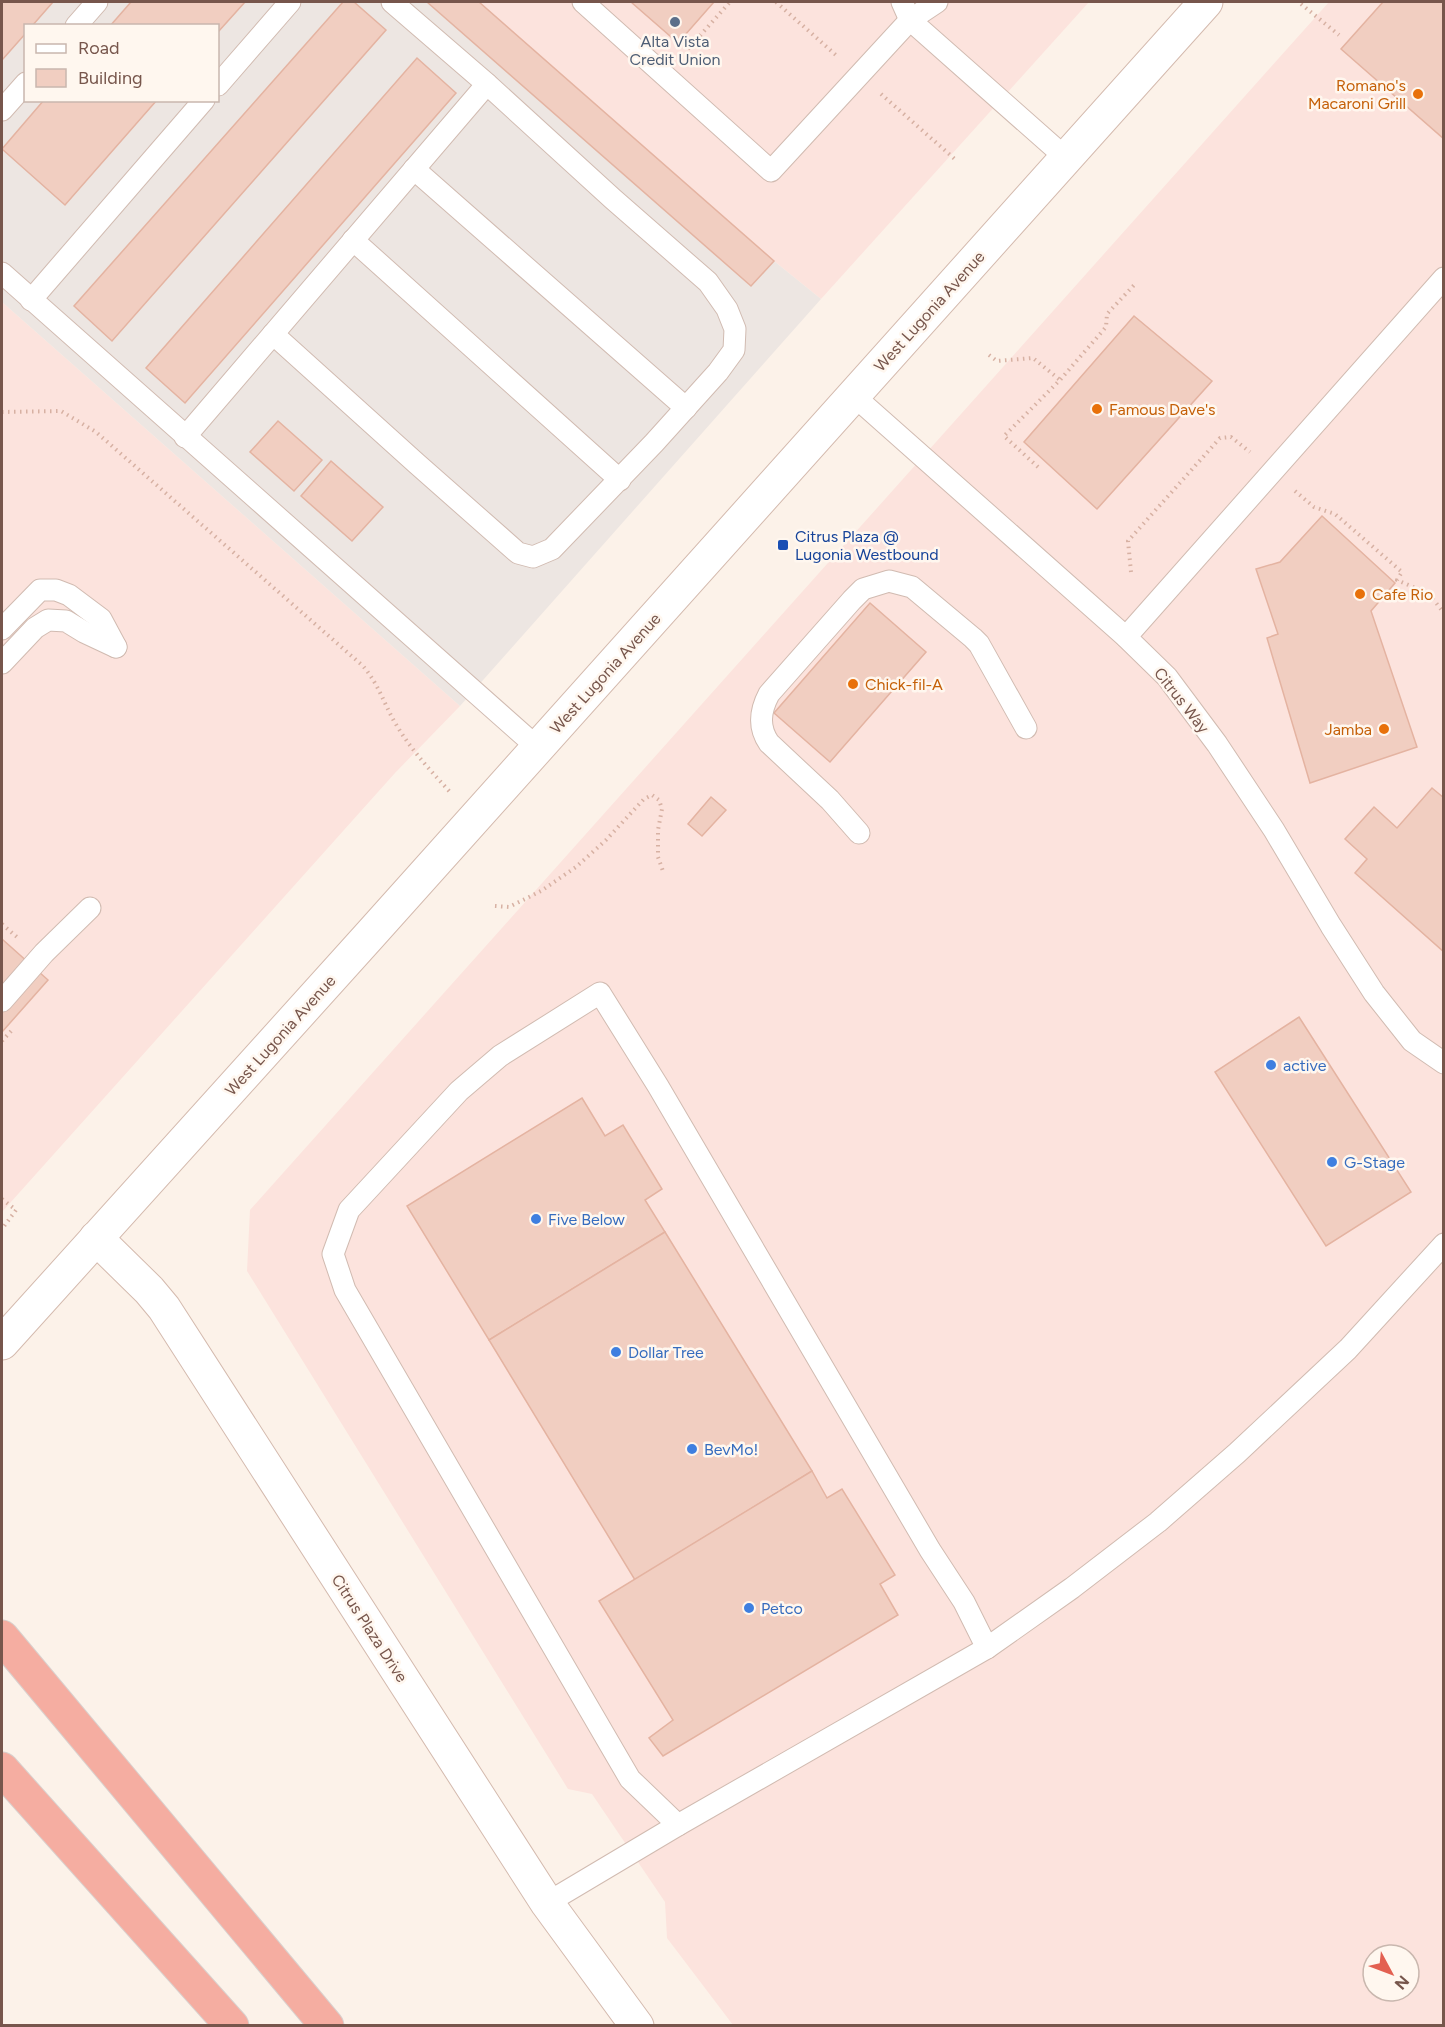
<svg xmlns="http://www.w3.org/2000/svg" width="1445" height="2027" font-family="Figtree,sans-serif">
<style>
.commercial{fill:#fce3dd;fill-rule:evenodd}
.industrial{fill:#ede6e2;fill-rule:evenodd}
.building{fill:#f1cec1;stroke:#e4b3a1;stroke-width:1.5}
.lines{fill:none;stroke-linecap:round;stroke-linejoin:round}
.lane-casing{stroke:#d1bbb1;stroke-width:23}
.secondary-casing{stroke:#d4baae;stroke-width:35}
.highway-casing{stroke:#d9d0cd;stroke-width:35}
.path{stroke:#d7b1a3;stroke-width:4;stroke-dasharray:1.5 4.5;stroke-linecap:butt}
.lane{stroke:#fff;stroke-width:21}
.secondary{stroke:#fff;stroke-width:33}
.highway{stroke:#f5ada1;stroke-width:33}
.service-dot{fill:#5c6f8a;stroke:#fff7ef;stroke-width:2}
.food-dot{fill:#e8710a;stroke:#fff7ef;stroke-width:2}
.transit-dot{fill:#1a4fb4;stroke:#fff7ef;stroke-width:2}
.shop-dot{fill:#3f7fe0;stroke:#fff7ef;stroke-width:2}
.labels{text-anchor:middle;stroke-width:5;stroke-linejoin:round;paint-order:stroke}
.service-label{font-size:16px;fill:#4e5e75;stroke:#fff7ef}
.food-label{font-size:16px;fill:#c56008;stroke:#fff7ef;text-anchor:start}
.street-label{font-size:16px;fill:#77564c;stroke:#fff7ef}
.transit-label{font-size:16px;fill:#164399;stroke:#fff7ef;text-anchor:start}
.shop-label{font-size:16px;fill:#366cbe;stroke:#fff7ef;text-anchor:start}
</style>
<rect width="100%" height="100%" fill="#fcf2e9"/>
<!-- commercial -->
<g class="commercial">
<polygon points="479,2 1089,2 821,299 774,261"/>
<path d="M1329,2H1443V2025H733L667,1938L665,1902L592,1794L568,1789L247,1271L250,1210ZM1373,1955H1409V1991H1373Z"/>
<polygon points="2,302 460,706 395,773 2,1212"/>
</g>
<!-- industrial -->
<path class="industrial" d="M2,2H479L774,261L821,299L460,706L2,302ZM26,26H218V100H26Z"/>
<!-- building -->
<g class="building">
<polygon points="2,2 53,2 32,26 26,26 26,33 2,60"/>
<polygon points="131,2 245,2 218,32 218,26 110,26"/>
<polygon points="343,2 354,2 386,30 112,341 74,306"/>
<polygon points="427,2 479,2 774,261 751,286"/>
<polygon points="631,2 714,2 678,43"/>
<polygon points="1383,2 1444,2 1444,139 1341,49"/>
<polygon points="417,58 456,93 185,403 146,368"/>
<polygon points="44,100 157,100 65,205 2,149"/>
<polygon points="1134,316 1212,381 1097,509 1024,442"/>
<polygon points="278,421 322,460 294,491 250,452"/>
<polygon points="331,461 383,507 352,541 301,496"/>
<polygon points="1322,516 1395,583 1371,611 1417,747 1310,783 1267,638 1278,634 1256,569 1280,562"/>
<polygon points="870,603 926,652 830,762 774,713"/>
<polygon points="1432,788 1444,798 1444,952 1355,873 1367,859 1345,839 1374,807 1397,828"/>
<polygon points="711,797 726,810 702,836 688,824"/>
<polygon points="2,939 48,980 2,1032"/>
<polygon points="1299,1017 1411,1192 1326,1246 1215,1072"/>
<polygon points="582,1098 605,1136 623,1125 662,1189 645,1200 665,1232 489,1340 407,1206"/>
<polygon points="665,1232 812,1471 635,1580 489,1340"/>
<polygon points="812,1471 827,1498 842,1489 895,1575 880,1584 898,1615 663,1756 649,1738 673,1720 599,1601"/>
</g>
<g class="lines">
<defs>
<g id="lane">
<polyline points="583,2 771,171 910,20 937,2"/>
<polyline points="902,2 910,20 1066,158"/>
<polyline points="76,26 97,2"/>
<polyline points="218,85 290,2"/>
<polyline points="2,110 26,83"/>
<polyline points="414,169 686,408"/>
<polyline points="353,240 620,480"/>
<polyline points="2,273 538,748"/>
<polyline points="31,300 204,100"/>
<polyline points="273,334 416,463 518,553 533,557 552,549 654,443 718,372 734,350 735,329 727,309 708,282 613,199 487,84"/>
<polyline points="853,395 1126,637 1167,677 1217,744 1274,830 1331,926 1374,993 1412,1041 1444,1063"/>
<polyline points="185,437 487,84 392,2"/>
<polyline points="2,629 40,590 56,590 69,595 101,619 116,647"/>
<polyline points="1126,637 1444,278"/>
<polyline points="2,663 35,628 48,620 66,621 84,632 116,647"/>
<path d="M859,833L830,800L769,743C758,727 760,711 769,694L852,600L863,589L889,581L912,587L973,638L979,644L1026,728"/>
<polyline points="2,1001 44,953 90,908"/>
<polyline points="678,1825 630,1779 345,1290 333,1254 349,1210 459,1091 500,1056 600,993 658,1086 930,1550 964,1602 987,1648"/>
<polyline points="547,1903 678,1825 987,1648 1072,1588 1158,1522 1237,1453 1348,1349 1444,1244"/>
</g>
<g id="secondary">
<polyline points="96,1238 149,1290 164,1308 547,1903 637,2026"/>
<polyline points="2,1343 370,935 1206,2"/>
</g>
<g id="highway">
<polyline points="2,1637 327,2026"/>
<polyline points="2,1769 232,2026"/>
</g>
</defs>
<!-- lane casing -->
<use href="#lane" class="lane-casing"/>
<!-- secondary casing -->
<use href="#secondary" class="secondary-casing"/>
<!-- highway casing -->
<use href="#highway" class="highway-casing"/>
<!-- path -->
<g class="path">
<polyline points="776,2 837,56"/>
<polyline points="1301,4 1339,35"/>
<polyline points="688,49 730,2"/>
<polyline points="881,94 957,161"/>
<polyline points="989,355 997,361 1033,358 1060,380"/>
<path d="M2,412L61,411L96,432L363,666C380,686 384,705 397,726C412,751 431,771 450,792"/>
<polyline points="1038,467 1004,436 1060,380 1106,327 1107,314 1136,283"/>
<polyline points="1295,491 1314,507 1335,514 1402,572 1397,580 1429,594 1444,613"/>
<polyline points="1131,572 1128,541 1220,438 1231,437 1250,452"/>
<polyline points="495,906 509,907 541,891 576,867 606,840 644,799 652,795 659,800 662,809 658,830 658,857 664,874"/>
<polyline points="2,924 18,938"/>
<polyline points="2,1041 13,1029"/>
<polyline points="2,1199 16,1210 2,1229"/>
</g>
<!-- lane -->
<use href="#lane" class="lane"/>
<!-- secondary -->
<use href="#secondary" class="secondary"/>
<!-- highway -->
<use href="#highway" class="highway"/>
</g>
<!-- markers -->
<circle class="service-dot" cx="675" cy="22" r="6"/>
<g class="food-dot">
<circle cx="1418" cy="94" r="6"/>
<circle cx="1097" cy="409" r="6"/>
<circle cx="1360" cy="594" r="6"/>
<circle cx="853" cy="684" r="6"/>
<circle cx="1384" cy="729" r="6"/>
</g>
<rect class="transit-dot" x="777" y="539" width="12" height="12" rx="3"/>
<g class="shop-dot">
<circle cx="1271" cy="1065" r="6"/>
<circle cx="1332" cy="1162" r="6"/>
<circle cx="536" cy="1219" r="6"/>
<circle cx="616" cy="1352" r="6"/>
<circle cx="692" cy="1449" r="6"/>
<circle cx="749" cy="1608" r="6"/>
</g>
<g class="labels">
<!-- service labels -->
<g class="service-label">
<text x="675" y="47">Alta Vista<tspan x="675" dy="18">Credit Union</tspan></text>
</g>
<!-- food labels -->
<g class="food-label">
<text x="1406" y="91" text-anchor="end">Romano's<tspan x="1406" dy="18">Macaroni Grill</tspan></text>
<text x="1109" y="415">Famous Dave's</text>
<text x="1372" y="600">Cafe Rio</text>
<text x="865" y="690">Chick-fil-A</text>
<text x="1372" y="735" text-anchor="end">Jamba</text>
</g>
<!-- street labels -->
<g class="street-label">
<text transform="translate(929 311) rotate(-48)" y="6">West Lugonia Avenue</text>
<text transform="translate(605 673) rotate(-48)" y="6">West Lugonia Avenue</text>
<text transform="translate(1182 700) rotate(52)" y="6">Citrus Way</text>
<text transform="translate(280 1035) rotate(-48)" y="6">West Lugonia Avenue</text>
<text transform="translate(370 1628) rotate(57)" y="6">Citrus Plaza Drive</text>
</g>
<!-- transit labels -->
<g class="transit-label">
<text x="795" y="542">Citrus Plaza @<tspan x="795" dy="18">Lugonia Westbound</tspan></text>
</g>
<!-- shop labels -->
<g class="shop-label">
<text x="1283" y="1071">active</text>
<text x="1344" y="1168">G-Stage</text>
<text x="548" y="1225">Five Below</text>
<text x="628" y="1358">Dollar Tree</text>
<text x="704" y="1455">BevMo!</text>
<text x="761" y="1614">Petco</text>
</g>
</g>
<!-- border -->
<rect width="1445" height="2027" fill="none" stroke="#77564c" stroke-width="6"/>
<!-- legend -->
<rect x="24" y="24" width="195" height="78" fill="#fff7ef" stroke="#c9b7ae" stroke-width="1.5"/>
<rect x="36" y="44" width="30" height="9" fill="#ffffff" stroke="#c9b7ae" stroke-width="1.5"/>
<text x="78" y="54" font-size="18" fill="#77564c">Road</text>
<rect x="36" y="69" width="30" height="18" fill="#f1cec1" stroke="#c9b7ae" stroke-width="1.5"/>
<text x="78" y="84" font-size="18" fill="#77564c">Building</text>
<!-- north arrow -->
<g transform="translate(1391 1973) rotate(131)"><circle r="28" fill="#fff7ef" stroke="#c9b7ae" stroke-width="1.5"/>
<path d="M0-4.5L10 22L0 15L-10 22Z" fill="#e36051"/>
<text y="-9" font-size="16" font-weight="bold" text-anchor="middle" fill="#77564c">N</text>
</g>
</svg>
